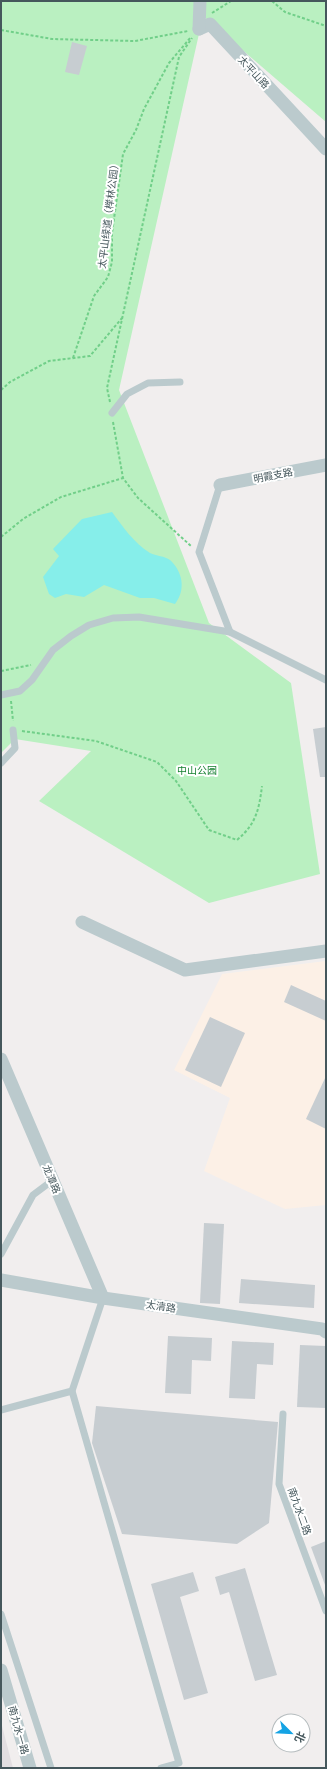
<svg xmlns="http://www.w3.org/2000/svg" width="327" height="1769" font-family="'Fira Sans','Noto Sans SC',sans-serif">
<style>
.commercial{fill:#fcf0e6}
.education{fill:#e2dee1}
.green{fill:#baf0c1}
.water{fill:#86eeea}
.building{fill:#c7cdd1}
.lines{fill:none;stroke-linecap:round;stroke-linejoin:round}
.path{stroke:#71cf89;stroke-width:2;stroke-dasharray:3 2;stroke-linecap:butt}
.service{stroke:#bbcacd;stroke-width:7}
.minor{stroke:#bbcacd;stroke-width:13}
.labels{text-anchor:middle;stroke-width:4;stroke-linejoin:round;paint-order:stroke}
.street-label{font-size:10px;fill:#45575c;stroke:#fff}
.park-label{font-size:10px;fill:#147f2f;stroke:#fff}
</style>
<rect width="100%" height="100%" fill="#f1eeee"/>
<!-- commercial -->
<polygon class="commercial" points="326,961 326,1205 285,1209 204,1171 230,1098 174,1070 222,974"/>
<!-- education -->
<polygon class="education" points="1,1722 13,1768 1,1768"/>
<!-- green -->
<polygon class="green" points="1,1 326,1 326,122 203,16 119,390 209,623 291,683 320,874 209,903 39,801 91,751 15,739 1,753"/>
<!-- water -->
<path class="water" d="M112,512C123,527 134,543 150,553C156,556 165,556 170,560C183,572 186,590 175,604L154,598H140L104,585L84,597L66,594L55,598L49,594L43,577L59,556L53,549L82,519Z"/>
<!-- building -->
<g class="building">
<polygon points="72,42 87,46 79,75 65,72"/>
<polygon points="326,727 326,777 320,777 313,729"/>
<polygon points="291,985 326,1001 326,1021 284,1002"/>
<polygon points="210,1017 245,1033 221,1087 185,1070"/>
<polygon points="326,1076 326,1129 306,1119"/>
<polygon points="204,1223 224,1224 220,1304 200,1303"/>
<polygon points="241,1279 315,1285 314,1308 239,1303"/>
<polygon points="168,1336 212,1338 211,1361 192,1360 191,1394 165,1393"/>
<polygon points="232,1341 274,1343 273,1365 257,1364 255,1399 229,1398"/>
<polygon points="300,1345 326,1346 326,1408 297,1407"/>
<polygon points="96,1406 278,1422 269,1523 237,1544 122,1534 92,1443"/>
<polygon points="326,1541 326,1585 325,1585 311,1547"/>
<polygon points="245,1568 277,1675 255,1681 229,1592 220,1595 215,1577"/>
<polygon points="193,1572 199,1591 180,1597 208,1693 184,1700 151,1584"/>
</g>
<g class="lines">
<!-- path -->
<g class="path">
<polyline points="272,1 285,12 326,26"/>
<polyline points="212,13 231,1"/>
<polyline points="1,30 52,39 135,41 188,31"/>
<polyline points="73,358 94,296 108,277 112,262 112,233 123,154 136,130 144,109 169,63 191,37"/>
<polyline points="1,390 10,382 49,361 90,356 122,318"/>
<polyline points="110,402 107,388 179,57 192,38"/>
<polyline points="113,422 123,478 138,498 191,546"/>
<polyline points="1,537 23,519 61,497 123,478"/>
<polyline points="1,671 31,665"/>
<polyline points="11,701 13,721"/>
<path d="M22,731L96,741L157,762L176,781L209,830L237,840C256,824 259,810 262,786"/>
</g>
<!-- service -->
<g class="service">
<polyline points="112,413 127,394 148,383 180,382"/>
<polyline points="220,485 199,552 230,632"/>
<polyline points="1,695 20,691 32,680 53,650 71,636 89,625 113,618 139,617 230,632 326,680"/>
<polyline points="1,763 15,748 13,730"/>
<polyline points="1,1254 33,1195 53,1180"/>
<polyline points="103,1298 72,1391 179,1763 161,1768"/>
<polyline points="1,1410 72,1391"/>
<polyline points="283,1414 279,1484 326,1611"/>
<polyline points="1,1614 51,1768"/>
</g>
<!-- minor -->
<g class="minor">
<polyline points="199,29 210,24 326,149"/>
<polyline points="199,29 200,1"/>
<polyline points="220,485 326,465"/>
<polyline points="82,922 185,970 326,951"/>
<polyline points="1,1059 103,1298"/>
<polyline points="1,1280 103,1298 322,1329 326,1332"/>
<polyline points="1,1670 30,1768"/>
</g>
</g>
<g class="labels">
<!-- street labels -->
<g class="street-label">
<text transform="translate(254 72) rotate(47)" y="4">太平山路</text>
<text transform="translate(108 214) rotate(-83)" y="4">太平山绿道（榉林公园）</text>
<text transform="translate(273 475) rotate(-11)" y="4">明霞支路</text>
<text transform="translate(52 1179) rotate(67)" y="4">龙潭路</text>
<text transform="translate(161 1306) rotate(8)" y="4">太清路</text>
<text transform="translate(300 1511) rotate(70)" y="4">南九水二路</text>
<text transform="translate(19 1730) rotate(74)" y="4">南九水一路</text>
</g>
<!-- park labels -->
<g class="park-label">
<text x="197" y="774">中山公园</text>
</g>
</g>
<!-- border -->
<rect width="327" height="1769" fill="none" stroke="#45575c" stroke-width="4"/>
<!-- north arrow -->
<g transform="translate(291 1733) rotate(114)"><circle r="19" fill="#ffffff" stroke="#b5bcbe"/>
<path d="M0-3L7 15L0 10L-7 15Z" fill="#14a3e4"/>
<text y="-6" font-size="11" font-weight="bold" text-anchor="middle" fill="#45575c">北</text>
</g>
</svg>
